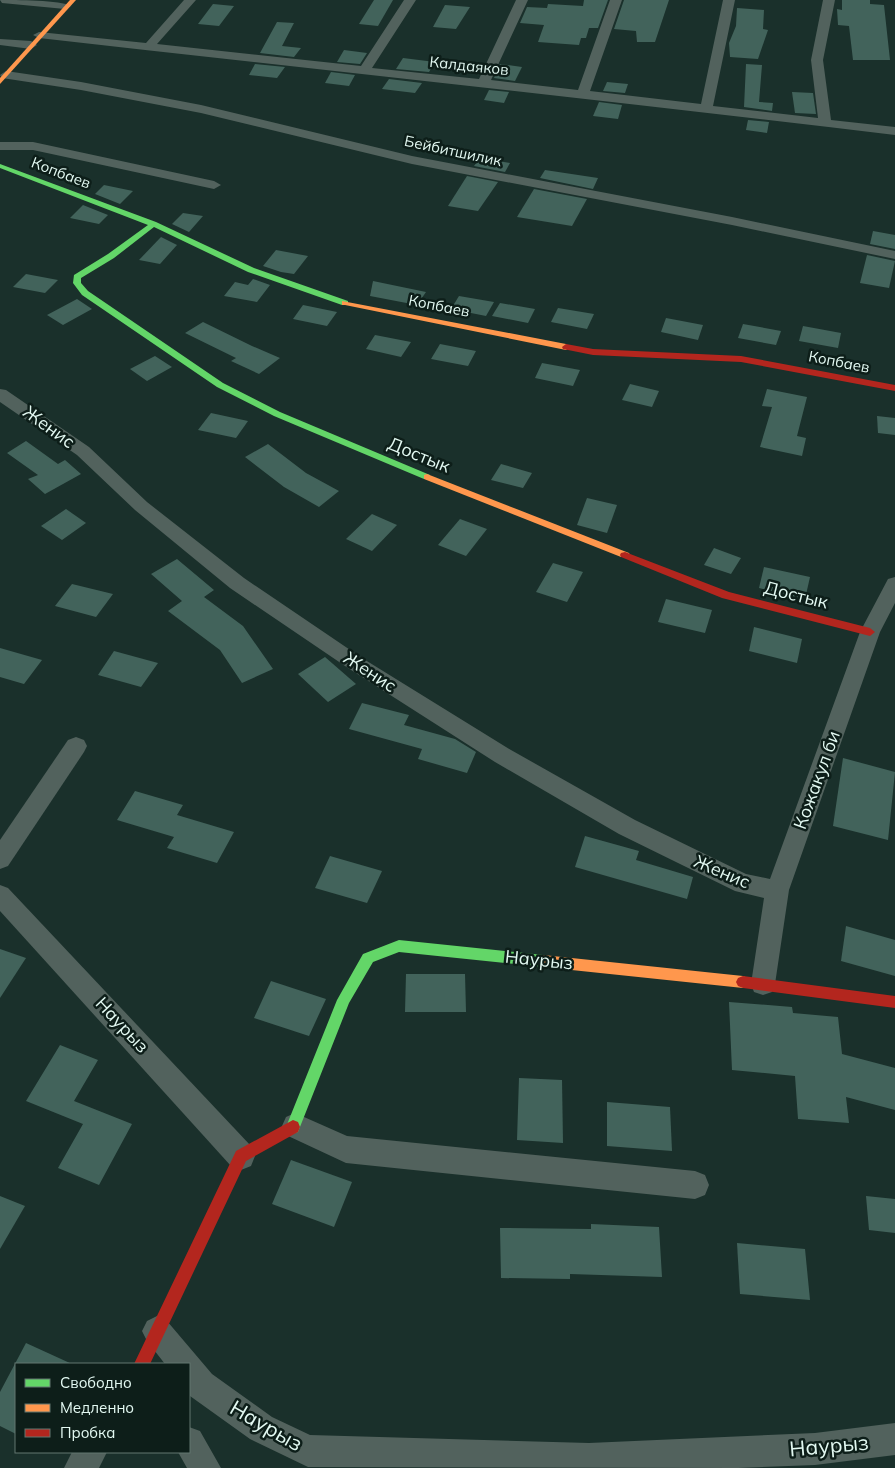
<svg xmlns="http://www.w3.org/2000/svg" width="895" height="1468" font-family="Mulish,sans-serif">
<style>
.building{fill:#42635b}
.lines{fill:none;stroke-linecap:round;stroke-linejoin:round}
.street{fill:#52625d;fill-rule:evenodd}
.fast{fill:#63d668;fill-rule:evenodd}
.slow{fill:#ff974d;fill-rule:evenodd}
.jam{fill:#b3261e;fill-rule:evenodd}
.labels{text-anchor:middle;stroke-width:5;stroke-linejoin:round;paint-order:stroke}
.far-street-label{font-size:15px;fill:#e3f9f2;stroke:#0d1e19}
.street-label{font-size:18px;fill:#e3f9f2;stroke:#0d1e19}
.near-street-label{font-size:21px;fill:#e3f9f2;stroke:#0d1e19}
</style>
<rect width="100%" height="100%" fill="#1a302b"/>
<!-- building -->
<g class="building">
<polygon points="374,0 393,0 378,26 359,24"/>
<polygon points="584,0 608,0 598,28 589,28 586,38 581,38 579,45 538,42 544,25 520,23 527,7 547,8 548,4 583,6"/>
<polygon points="624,0 669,0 655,42 637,42 636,31 614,29"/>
<polygon points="842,0 870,0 870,4 884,5 890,60 853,60 849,26 838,25 837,9 842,10"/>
<polygon points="213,4 234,6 219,26 198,24"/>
<polygon points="445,5 470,7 456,29 433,27"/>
<polygon points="737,8 764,10 763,29 768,30 758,59 730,57 729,43 736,26"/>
<polygon points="277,22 294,23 282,46 301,48 294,57 260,53"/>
<polygon points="344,50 367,53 360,64 337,62"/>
<polygon points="403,58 435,62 429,72 396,69"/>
<polygon points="255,64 285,67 277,78 249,75"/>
<polygon points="500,64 522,67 515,81 494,78"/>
<polygon points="746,64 762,65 759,102 773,103 772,111 744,107"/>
<polygon points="331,72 355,75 349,86 325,83"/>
<polygon points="389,79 422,83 415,93 382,89"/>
<polygon points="607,82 628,84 625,93 603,91"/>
<polygon points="489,90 509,92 504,103 484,100"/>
<polygon points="792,92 813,93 816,114 795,113"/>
<polygon points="599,102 622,105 618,119 593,116"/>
<polygon points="748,120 769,122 767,133 746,130"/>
<polygon points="480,158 510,163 505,172 474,166"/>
<polygon points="545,170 598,178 593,189 540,178"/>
<polygon points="467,176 498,182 478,211 448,206"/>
<polygon points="104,185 133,191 120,204 95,194"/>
<polygon points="534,189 587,199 572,226 517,217"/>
<polygon points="83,205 108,215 99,224 70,218"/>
<polygon points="183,213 203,216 189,232 172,224"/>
<polygon points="873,231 895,235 895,249 870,244"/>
<polygon points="161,237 177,245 160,264 139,260"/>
<polygon points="276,250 308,256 294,274 281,272 263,266"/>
<polygon points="867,255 895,261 889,288 860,283"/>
<polygon points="26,274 58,280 45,293 13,287"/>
<polygon points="253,279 270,285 257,302 224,296 235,282 248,285"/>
<polygon points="373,281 426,292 417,305 370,296"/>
<polygon points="459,296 494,302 486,316 451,309"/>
<polygon points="77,299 92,309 63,325 47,315"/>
<polygon points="500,303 535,309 528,323 492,316"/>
<polygon points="303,305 337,312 327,326 293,319"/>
<polygon points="558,308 594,314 587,329 551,322"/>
<polygon points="666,318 703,325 698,340 661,332"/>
<polygon points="203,322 252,346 280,358 259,374 231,361 236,358 185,333"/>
<polygon points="743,324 781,331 776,345 738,338"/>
<polygon points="803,326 841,333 838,348 799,341"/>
<polygon points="375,335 411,342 401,357 366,349"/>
<polygon points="440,344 476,351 468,366 431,359"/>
<polygon points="155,356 172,367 147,381 130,369"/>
<polygon points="542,363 580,370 573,386 535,378"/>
<polygon points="630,384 659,391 652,407 622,400"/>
<polygon points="767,389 807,397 797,436 806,438 802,456 760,447 772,407 762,406"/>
<polygon points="211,413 248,421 236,438 198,430"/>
<polygon points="877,416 895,418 895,435 878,433"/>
<polygon points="26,441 58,464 65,460 81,474 45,494 28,479 38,475 7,453"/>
<polygon points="268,444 306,473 339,491 319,507 284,487 245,457"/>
<polygon points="501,464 532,473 523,488 491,480"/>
<polygon points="587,498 617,505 607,533 577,525"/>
<polygon points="66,509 86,523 62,540 41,526"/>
<polygon points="372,514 397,525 372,551 346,539"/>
<polygon points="460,519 487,529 466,556 438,545"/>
<polygon points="714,548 741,558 731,574 704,565"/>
<polygon points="177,559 214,590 204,597 243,626 273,669 242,683 220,650 168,611 182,601 151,574"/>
<polygon points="553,563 583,572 567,602 536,592"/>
<polygon points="764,567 810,577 805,599 759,588"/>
<polygon points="72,584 113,594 96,617 55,606"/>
<polygon points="666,599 712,610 705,633 658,622"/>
<polygon points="754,627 802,639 797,663 749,651"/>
<polygon points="0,648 42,660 24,684 0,677"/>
<polygon points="114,651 158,663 141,687 98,675"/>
<polygon points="325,657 356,684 328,702 298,674"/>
<polygon points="362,703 409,715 404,725 455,739 476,752 467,773 418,759 422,749 349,729"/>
<polygon points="843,758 895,772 888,840 833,826"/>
<polygon points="135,791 183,805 177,815 234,832 217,863 167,848 174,837 117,820"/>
<polygon points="585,836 639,851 636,860 693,877 687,899 575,867"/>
<polygon points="330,856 382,871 367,903 315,888"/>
<polygon points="846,926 895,940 895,976 841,961"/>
<polygon points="0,949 26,958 0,998"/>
<polygon points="406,974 465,974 466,1012 405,1012"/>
<polygon points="271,981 326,999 309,1036 254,1018"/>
<polygon points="729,1002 792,1007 793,1013 838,1017 842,1054 895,1068 895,1110 846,1097 849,1123 798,1119 795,1076 732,1070"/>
<polygon points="60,1045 98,1060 74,1101 132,1124 99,1185 58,1168 83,1124 26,1101"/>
<polygon points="519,1078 562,1080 563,1143 517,1140"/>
<polygon points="607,1102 670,1107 672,1151 607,1146"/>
<polygon points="291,1160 352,1182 334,1227 272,1204"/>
<polygon points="0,1196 25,1206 0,1249"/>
<polygon points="866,1196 895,1199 895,1233 869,1230"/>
<polygon points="591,1224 659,1227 662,1277 570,1274 570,1279 501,1278 500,1228 591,1229"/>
<polygon points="737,1243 805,1249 810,1300 740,1294"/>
<polygon points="26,1343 72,1364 16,1364 16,1434 0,1426 0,1392"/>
</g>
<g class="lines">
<!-- street -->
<g class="street">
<path d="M0,0C15,0 61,0 71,6L65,9L2,3Z"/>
<path d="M184,0H196L157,44L361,66L404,0H416L372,68L479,79L516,0H528L491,80L578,90L610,0H622L590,91L701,104L723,0H735L713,106L818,118L811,60L823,0H835L823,60L831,120L895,127V135C610,101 324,70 39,38L33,35L39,32L146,43Z"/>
<polygon points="0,39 31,41 37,45 31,49 0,45"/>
<polygon points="6,71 81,82 201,105 412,156 732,217 895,251 895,259 732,225 412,164 201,113 81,90 2,78 0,75"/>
<polygon points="0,142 33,142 214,181 221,185 214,189 33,150 0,150"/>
<polygon points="0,389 6,390 89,447 147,502 244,578 362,658 511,750 635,820 746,874 770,879 860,632 888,579 895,577 895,603 880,632 789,890 775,984 772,992 763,995 754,992 751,984 764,898 735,891 619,834 495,762 348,668 230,588 135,510 77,455 0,402"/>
<polygon points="76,737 84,740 87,746 84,752 8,866 0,869 0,840 68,740"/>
<polygon points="0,885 8,888 251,1146 255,1156 251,1166 241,1170 231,1166 0,911"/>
<polygon points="295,1113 347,1136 695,1171 705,1175 709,1185 705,1195 695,1199 346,1163 286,1135 282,1126 286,1117"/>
<polygon points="157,1316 167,1321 212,1374 272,1417 310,1435 589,1443 815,1433 895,1423 895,1455 815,1465 738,1468 308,1467 250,1439 190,1396 189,1364 165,1364 147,1341 142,1331 147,1321"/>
<polygon points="189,1427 200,1431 221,1468 187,1468 178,1452 189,1452"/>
<polygon points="72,1452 107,1452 99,1468 64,1468"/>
</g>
<!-- fast -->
<g class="fast">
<polygon points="0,164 156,222 254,268 348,301 348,305 342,305 248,272 154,227 114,258 81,278 81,283 88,291 223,383 280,412 430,475 430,479 424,479 274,416 217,387 82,295 73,283 74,275 108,254 148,225 0,168"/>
<polygon points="399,940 543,955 548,957 549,961 548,965 543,967 399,952 373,962 349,1003 298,1132 293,1134 288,1132 286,1127 337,1000 363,954"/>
</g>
<!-- slow -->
<g class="slow">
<polygon points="70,0 76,0 0,84 0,78"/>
<polygon points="342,301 566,344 570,347 566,350 345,305 342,305"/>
<polygon points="427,474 629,553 630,555 629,557 621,557 424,479 424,475"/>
<polygon points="543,955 743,976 748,978 750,982 748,986 743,988 543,967 538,965 537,961 538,957"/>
</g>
<!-- jam -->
<g class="jam">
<polygon points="566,344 593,349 741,356 895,385 895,391 741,362 593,355 563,349 562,347"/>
<polygon points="625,552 729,592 870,628 875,632 870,636 722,598 621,557 620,555 621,553"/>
<polygon points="743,976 895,996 895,1008 743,988 738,986 736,982 738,978"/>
<polygon points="293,1120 298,1122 300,1127 298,1132 246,1161 150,1364 134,1364 236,1151"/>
</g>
</g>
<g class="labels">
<!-- far-street labels -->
<g class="far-street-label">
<text transform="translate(469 66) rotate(6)" y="5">Калдаяков</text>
<text transform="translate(453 151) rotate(12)" y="5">Бейбитшилик</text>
<text transform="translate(61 173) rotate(21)" y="5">Копбаев</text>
<text transform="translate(439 306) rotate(11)" y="5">Копбаев</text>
<text transform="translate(839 362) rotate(11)" y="5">Копбаев</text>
</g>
<!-- street labels -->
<g class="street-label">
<text transform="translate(49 427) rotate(36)" y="6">Женис</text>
<text transform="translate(419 455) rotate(22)" y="6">Достык</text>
<text transform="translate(796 595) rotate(14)" y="6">Достык</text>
<text transform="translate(370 672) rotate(33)" y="6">Женис</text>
<text transform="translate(817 780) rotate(-70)" y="6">Кожакул би</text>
<text transform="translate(722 872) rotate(23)" y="6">Женис</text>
<text transform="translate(539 960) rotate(6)" y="6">Наурыз</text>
<text transform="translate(122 1025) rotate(47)" y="6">Наурыз</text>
</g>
<!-- near-street labels -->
<g class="near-street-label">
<text transform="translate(266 1426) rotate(30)" y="7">Наурыз</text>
<text transform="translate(829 1446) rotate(-5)" y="7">Наурыз</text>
</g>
</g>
<!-- legend -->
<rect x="15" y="1363" width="175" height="90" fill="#0d1e19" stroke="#637670"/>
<rect x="25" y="1379" width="25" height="8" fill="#63d668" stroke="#637670"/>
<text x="60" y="1388" font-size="15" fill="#e3f9f2">Свободно</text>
<rect x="25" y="1404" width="25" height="8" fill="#ff974d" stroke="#637670"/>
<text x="60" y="1413" font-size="15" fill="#e3f9f2">Медленно</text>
<rect x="25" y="1429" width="25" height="8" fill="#b3261e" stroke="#637670"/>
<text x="60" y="1438" font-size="15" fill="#e3f9f2">Пробка</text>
</svg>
